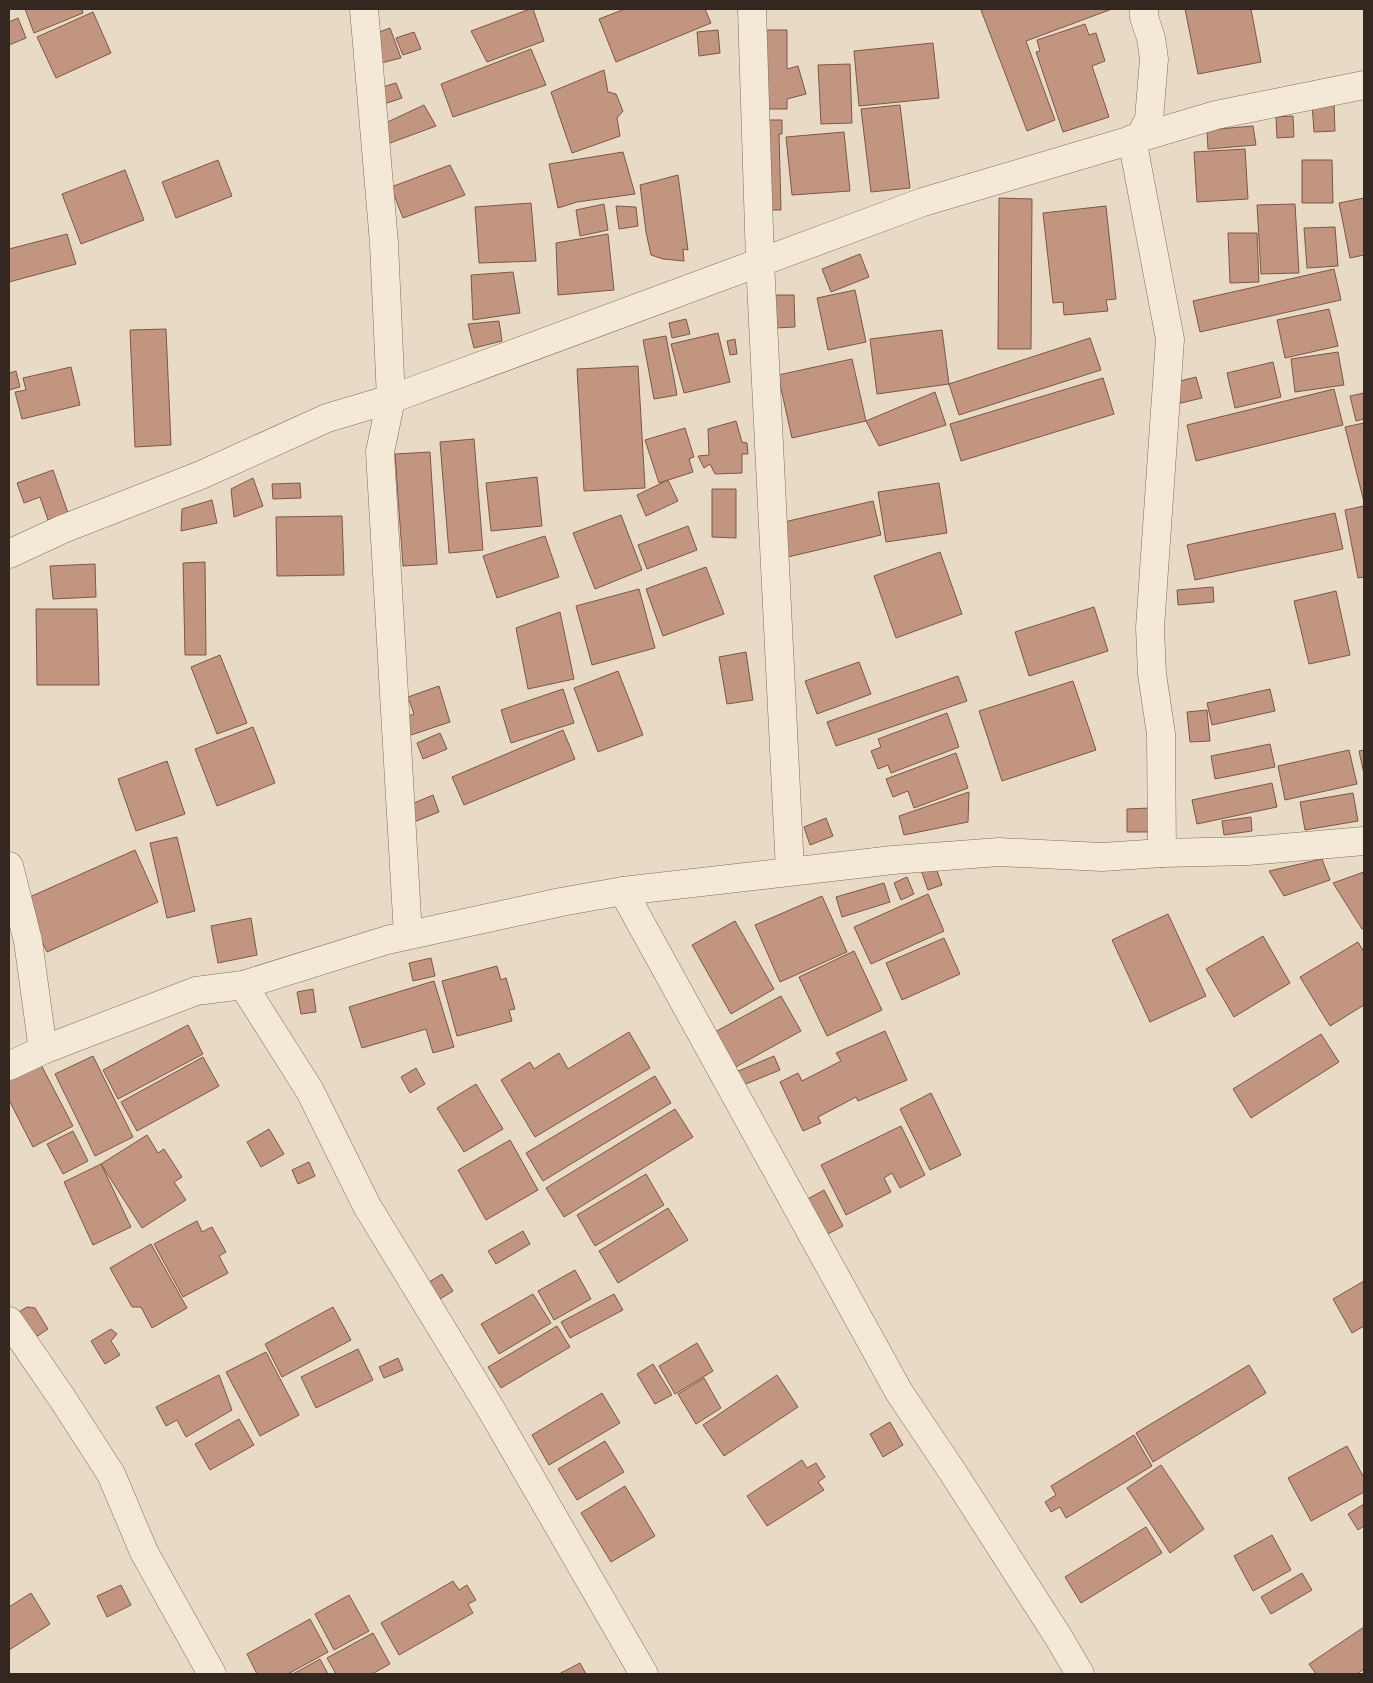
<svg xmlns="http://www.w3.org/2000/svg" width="1373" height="1683" font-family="Merriweather,serif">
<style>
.building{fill:#c19580;stroke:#7d5746}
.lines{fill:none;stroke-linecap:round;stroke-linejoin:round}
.minor-casing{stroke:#816d5d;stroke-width:29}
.minor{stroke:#f4e9d7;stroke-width:28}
</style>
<rect width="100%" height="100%" fill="#e8dac5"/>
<!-- building -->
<g class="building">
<polygon points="25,9 82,9 83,13 34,33"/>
<polygon points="530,9 533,9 544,41 487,62 471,31"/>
<polygon points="625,9 705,9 711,23 616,62 599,19"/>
<polygon points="984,9 1112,9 1026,41 1055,120 1027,131 981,10"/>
<polygon points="1185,9 1251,9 1261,62 1198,74"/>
<polygon points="93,12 111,53 56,78 37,37"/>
<polygon points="18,18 26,38 9,45 9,22"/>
<polygon points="1085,24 1089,35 1096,33 1105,61 1092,66 1109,117 1063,132 1036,52 1040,51 1037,40"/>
<polygon points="390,28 401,58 377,64 369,36"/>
<polygon points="718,30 720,53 699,56 697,32"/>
<polygon points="761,30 787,30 787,69 798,66 806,94 787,99 787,109 762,109"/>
<polygon points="414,32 421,49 403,55 396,38"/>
<polygon points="933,43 939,98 859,106 854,51"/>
<polygon points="531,49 546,85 453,117 441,84"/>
<polygon points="850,64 852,123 821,124 818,65"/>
<polygon points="604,70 608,92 616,94 623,111 617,118 620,136 572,153 551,92"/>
<polygon points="396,83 402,98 378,106 373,90"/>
<polygon points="1334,102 1335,131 1314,132 1312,103"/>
<polygon points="424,105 436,126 382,146 379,126"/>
<polygon points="900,105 910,188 871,192 861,109"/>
<polygon points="1293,116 1294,137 1277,138 1276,117"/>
<polygon points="762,120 782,120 782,134 779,134 781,210 765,210"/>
<polygon points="1253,126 1256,145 1208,149 1207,130"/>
<polygon points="844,132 850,191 792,195 786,137"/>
<polygon points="1245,149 1248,199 1197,202 1194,152"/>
<polygon points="623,152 635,194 577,202 558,208 549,164"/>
<polygon points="218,160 232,196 176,218 162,182"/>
<polygon points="1302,160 1332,160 1333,203 1302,203"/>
<polygon points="450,165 465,195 403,218 391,187"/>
<polygon points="125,170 144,220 81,244 62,194"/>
<polygon points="678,175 688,250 683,249 684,261 663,259 651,255 646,232 640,185"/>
<polygon points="999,198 1032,199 1031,349 998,349"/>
<polygon points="1364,198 1364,255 1350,258 1339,203"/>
<polygon points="531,203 536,261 479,263 475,207"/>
<polygon points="604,204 608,230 580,236 576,210"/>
<polygon points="1295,204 1299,273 1261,274 1257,205"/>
<polygon points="616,206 636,207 638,226 619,229"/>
<polygon points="1106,206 1116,299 1106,300 1108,311 1064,315 1063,302 1053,303 1043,213"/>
<polygon points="1335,227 1338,266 1307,268 1304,228"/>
<polygon points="1228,233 1257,233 1259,282 1230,283"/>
<polygon points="67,234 76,264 9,282 9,249"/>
<polygon points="608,234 614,290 558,295 556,243"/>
<polygon points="860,254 869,277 831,292 822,269"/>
<polygon points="1334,269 1341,300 1200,332 1193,301"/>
<polygon points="513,272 520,313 473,320 471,275"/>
<polygon points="855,290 866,342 828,350 817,298"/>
<polygon points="773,295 794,295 795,327 775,328"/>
<polygon points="1329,309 1338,346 1285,358 1277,320"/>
<polygon points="686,319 690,334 672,338 669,323"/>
<polygon points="499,321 502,341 474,348 468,324"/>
<polygon points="166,329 171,445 135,447 130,330"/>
<polygon points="942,330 949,384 877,394 870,339"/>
<polygon points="718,333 730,382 684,393 671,344"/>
<polygon points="666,336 677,395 654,399 643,340"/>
<polygon points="1090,338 1101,370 959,415 949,384"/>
<polygon points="735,339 737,354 730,355 727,341"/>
<polygon points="1338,352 1344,385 1295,392 1291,359"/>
<polygon points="852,359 866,421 792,438 778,375"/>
<polygon points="1273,362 1281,397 1235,408 1227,373"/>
<polygon points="638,366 645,488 584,491 577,369"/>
<polygon points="71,367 80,405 22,419 15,392 26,390 23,378"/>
<polygon points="16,371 20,387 9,390 9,373"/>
<polygon points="1196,377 1202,398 1177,404 1172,383"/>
<polygon points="1103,378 1114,414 961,461 950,424"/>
<polygon points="1334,389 1343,425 1196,461 1187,425"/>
<polygon points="935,392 946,425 879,446 866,421"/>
<polygon points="1364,393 1364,419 1356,421 1350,396"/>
<polygon points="736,421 742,442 747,443 748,454 742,454 742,473 715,474 710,464 704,468 698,456 709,455 708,429"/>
<polygon points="1364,423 1364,502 1345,427"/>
<polygon points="685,428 694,457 689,459 693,472 659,483 645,440"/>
<polygon points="474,439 483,550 449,553 440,442"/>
<polygon points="430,452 437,564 403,566 395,454"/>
<polygon points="53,470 68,513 48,520 40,497 24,503 17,483"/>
<polygon points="537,477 542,526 491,531 486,483"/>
<polygon points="253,478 263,506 234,517 231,489"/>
<polygon points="668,480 678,501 646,516 637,495"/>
<polygon points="300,483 301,498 273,499 272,484"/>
<polygon points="939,483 947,533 886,542 878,492"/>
<polygon points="712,489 736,489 736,538 712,537"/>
<polygon points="212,500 217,523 181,531 182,509"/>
<polygon points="873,501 881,535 788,557 780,523"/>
<polygon points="1364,506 1364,577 1358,578 1345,510"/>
<polygon points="1335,513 1343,549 1195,580 1187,545"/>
<polygon points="621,515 642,570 595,589 573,533"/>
<polygon points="342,516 344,575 277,576 276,517"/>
<polygon points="688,526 697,550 647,569 638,545"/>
<polygon points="545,536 559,577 497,598 483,556"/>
<polygon points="940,552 962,614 896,638 874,576"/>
<polygon points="205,562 206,655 185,655 183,563"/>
<polygon points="95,564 96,597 53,599 50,566"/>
<polygon points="706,567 724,614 663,636 646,589"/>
<polygon points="1213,587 1214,602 1178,605 1177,590"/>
<polygon points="639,589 655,648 592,665 576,606"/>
<polygon points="1336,591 1350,655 1309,664 1294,601"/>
<polygon points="1094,607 1108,651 1029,676 1015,632"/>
<polygon points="36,609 97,609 99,685 37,685"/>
<polygon points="560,612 574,679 528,689 516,628"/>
<polygon points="746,652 753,700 727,704 719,657"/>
<polygon points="220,655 247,723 217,734 191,667"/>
<polygon points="859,662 871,694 817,714 805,681"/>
<polygon points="618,671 643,735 598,752 574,688"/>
<polygon points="958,676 967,701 836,746 827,722"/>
<polygon points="1073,681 1096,750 1002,781 979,711"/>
<polygon points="439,686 450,722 411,735 405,717 414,714 408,697"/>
<polygon points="563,689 574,723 511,743 501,710"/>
<polygon points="1270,689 1275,711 1212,725 1207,703"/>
<polygon points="1207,710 1210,741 1190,742 1187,712"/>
<polygon points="947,713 959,747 891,773 888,765 878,769 871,751 881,747 878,739"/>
<polygon points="253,727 275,783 217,806 195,749"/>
<polygon points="563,730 575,759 464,805 452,777"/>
<polygon points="440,733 447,749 423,759 417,743"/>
<polygon points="1270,744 1275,767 1215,779 1211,756"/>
<polygon points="1349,750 1357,784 1285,800 1278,766"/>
<polygon points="1364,750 1364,774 1359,751"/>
<polygon points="956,753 968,788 914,808 908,791 893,797 886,779"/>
<polygon points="167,761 185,814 136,831 118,779"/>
<polygon points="1272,783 1277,807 1197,824 1192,800"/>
<polygon points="969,792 968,822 904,835 899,816"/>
<polygon points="1353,793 1358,821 1305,830 1300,802"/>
<polygon points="433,795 439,812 414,822 407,806"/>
<polygon points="1150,808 1150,832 1127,832 1127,809"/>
<polygon points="1251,817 1252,831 1224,835 1222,821"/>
<polygon points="826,818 833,836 810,845 804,827"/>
<polygon points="177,837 195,911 167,918 150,843"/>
<polygon points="135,850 158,902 47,952 23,900"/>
<polygon points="1322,859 1330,880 1284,896 1269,871"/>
<polygon points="935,865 942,885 928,890 921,870"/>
<polygon points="1364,872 1364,928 1362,929 1333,883"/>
<polygon points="907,877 914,894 901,900 894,883"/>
<polygon points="884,883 890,902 842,917 836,897"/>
<polygon points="928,894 944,931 871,964 854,927"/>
<polygon points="822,896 847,952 780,982 755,925"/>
<polygon points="1168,914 1206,996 1150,1022 1112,940"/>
<polygon points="251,918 257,955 218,963 211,926"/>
<polygon points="735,921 774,989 731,1014 692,945"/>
<polygon points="1263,936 1290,983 1234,1017 1206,969"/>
<polygon points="944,938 960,974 902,1000 886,963"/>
<polygon points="1358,942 1364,952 1364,1005 1330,1026 1300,977"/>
<polygon points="854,951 882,1010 827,1036 799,977"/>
<polygon points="431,958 435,976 413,981 409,963"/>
<polygon points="497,966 501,980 506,978 515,1009 509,1010 512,1021 457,1036 442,981"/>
<polygon points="434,981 454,1047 433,1053 426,1029 362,1048 349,1007"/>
<polygon points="313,989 316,1012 301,1014 297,992"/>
<polygon points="781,996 801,1031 732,1069 713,1033"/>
<polygon points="188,1025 203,1054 118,1099 103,1070"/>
<polygon points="885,1031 907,1080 858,1101 856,1097 818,1117 821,1123 803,1131 780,1082 798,1073 802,1081 841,1061 836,1053"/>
<polygon points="629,1032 650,1068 535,1137 501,1080 530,1062 534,1069 559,1053 568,1069"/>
<polygon points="1321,1034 1339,1062 1251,1118 1233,1089"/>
<polygon points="93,1056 133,1137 95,1156 55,1074"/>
<polygon points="774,1056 780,1070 741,1086 736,1072"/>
<polygon points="203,1057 219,1086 137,1131 121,1102"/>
<polygon points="39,1061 73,1126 33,1147 9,1100 9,1077"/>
<polygon points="416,1068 425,1084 410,1093 401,1077"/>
<polygon points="655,1076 671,1103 543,1181 526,1153"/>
<polygon points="476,1084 503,1129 464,1152 437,1108"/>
<polygon points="931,1093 961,1155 930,1170 900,1109"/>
<polygon points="675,1109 693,1137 564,1217 546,1188"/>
<polygon points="901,1126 925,1175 900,1188 892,1173 884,1178 891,1192 846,1215 821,1165"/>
<polygon points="269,1129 284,1154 261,1167 247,1142"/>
<polygon points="73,1131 88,1161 63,1174 47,1144"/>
<polygon points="147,1135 158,1153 164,1149 182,1177 174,1182 186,1200 142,1228 101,1164"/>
<polygon points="510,1140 538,1190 486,1220 458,1170"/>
<polygon points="309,1162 315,1176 298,1184 292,1170"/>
<polygon points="101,1164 131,1227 93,1245 64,1182"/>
<polygon points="646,1174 664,1205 595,1246 577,1215"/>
<polygon points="824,1190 843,1226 822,1237 804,1201"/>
<polygon points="668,1208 688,1240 618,1283 599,1251"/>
<polygon points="197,1221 202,1232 212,1227 226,1252 219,1256 228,1273 183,1297 154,1244"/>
<polygon points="523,1231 530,1244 496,1264 488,1251"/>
<polygon points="151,1244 187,1308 152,1328 141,1307 132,1307 110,1268"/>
<polygon points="575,1270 591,1299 554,1320 538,1291"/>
<polygon points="442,1274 453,1291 432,1304 421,1287"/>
<polygon points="1364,1281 1364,1326 1352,1333 1333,1299"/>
<polygon points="533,1294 551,1323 499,1354 481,1324"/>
<polygon points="614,1294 623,1310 570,1338 561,1322"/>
<polygon points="27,1307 35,1308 48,1329 27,1343 11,1317"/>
<polygon points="333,1307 351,1340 282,1377 265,1344"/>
<polygon points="557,1326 570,1347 501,1388 488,1367"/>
<polygon points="111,1329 117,1334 111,1341 120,1355 105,1364 91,1341"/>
<polygon points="697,1343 713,1371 675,1394 659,1366"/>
<polygon points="358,1349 373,1380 316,1408 301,1377"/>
<polygon points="266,1352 299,1415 260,1436 226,1372"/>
<polygon points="398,1358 403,1370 384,1378 379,1367"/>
<polygon points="653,1364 672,1395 655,1404 637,1374"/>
<polygon points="1249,1365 1266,1393 1153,1462 1136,1433"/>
<polygon points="219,1375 232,1410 186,1437 177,1420 166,1426 156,1407"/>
<polygon points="777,1375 798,1407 724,1456 703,1425"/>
<polygon points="704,1378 721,1408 696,1424 678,1394"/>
<polygon points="602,1393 620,1423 549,1465 532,1435"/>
<polygon points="239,1419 254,1445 210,1470 195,1444"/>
<polygon points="890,1422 903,1445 883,1457 870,1434"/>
<polygon points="1134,1435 1152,1466 1066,1518 1060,1507 1051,1512 1045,1502 1056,1495 1051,1486"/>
<polygon points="605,1441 624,1472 577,1500 558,1469"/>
<polygon points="1347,1446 1364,1478 1364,1492 1311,1521 1288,1478"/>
<polygon points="802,1460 807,1468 816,1463 825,1477 818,1482 824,1490 767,1526 747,1496"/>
<polygon points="1161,1465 1204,1529 1170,1553 1127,1488"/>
<polygon points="625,1486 655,1536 611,1562 581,1513"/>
<polygon points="1364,1504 1364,1526 1358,1530 1348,1514"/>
<polygon points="1146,1527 1162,1553 1081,1603 1065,1577"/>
<polygon points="1272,1535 1291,1570 1253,1591 1234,1556"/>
<polygon points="1302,1573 1312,1590 1271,1614 1261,1597"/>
<polygon points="453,1581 459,1590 467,1585 476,1600 468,1604 473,1613 399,1655 381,1623"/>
<polygon points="121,1585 131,1605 107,1617 97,1596"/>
<polygon points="31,1593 50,1624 9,1650 9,1607"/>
<polygon points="349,1595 369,1631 334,1650 315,1614"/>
<polygon points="310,1619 328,1652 288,1674 257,1674 247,1654"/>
<polygon points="1364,1627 1364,1669 1357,1674 1316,1674 1309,1664"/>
<polygon points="373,1633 390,1664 372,1674 336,1674 327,1658"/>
<polygon points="320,1659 328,1674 293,1674"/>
<polygon points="580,1663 586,1674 559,1674"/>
</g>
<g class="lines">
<defs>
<g id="minor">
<polyline points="364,9 384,243 391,399 380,452 408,935"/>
<polyline points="752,9 760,261 790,871"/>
<polyline points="1140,137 1149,119 1154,59 1151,38 1144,17 1144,9"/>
<polyline points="1132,139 1170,339 1150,628 1152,674 1161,734 1162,853"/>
<polyline points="9,554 63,529 201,475 327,418 391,399 923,202 1216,115 1364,85"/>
<polyline points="9,866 28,941 43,1050"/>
<polyline points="623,891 899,1392 952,1471 1059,1638 1080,1674"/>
<polyline points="243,985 310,1091 367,1206 492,1411 644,1674"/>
<polyline points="9,1066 43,1050 196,991 243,985 387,940 561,902 623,891 893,860 999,852 1102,857 1162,853 1248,851 1364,841"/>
<polyline points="9,1321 62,1398 111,1474 144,1552 212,1674"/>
</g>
</defs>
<!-- minor casing -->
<use href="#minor" class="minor-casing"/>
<!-- minor -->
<use href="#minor" class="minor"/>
</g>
<!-- border -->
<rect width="1373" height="1683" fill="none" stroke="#33271f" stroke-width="20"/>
</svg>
